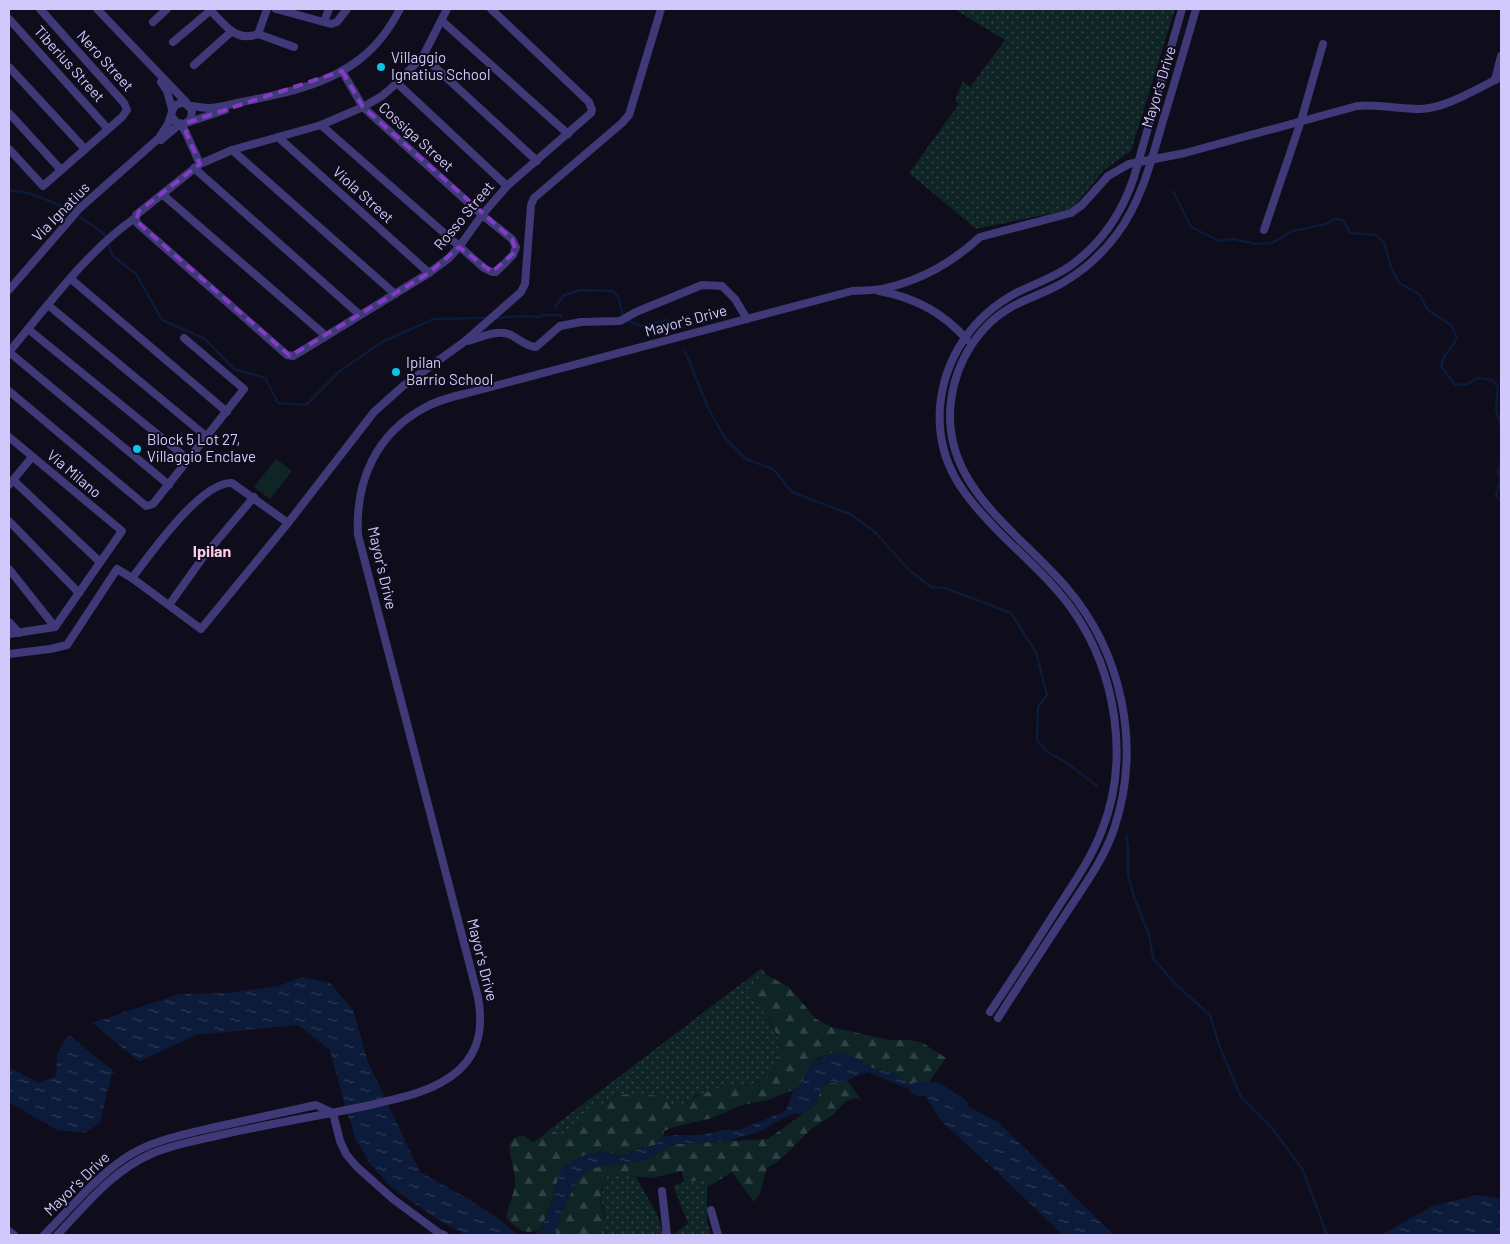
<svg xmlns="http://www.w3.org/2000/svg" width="1510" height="1244" font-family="Barlow,sans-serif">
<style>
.grass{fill:url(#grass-dots)}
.forest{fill:url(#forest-firs)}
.green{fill:#0f2425}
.water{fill:url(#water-ripples)}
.pier{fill:#0f0c1b}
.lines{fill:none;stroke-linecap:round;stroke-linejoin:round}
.stream{stroke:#0c1b39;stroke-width:2.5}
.river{stroke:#0c1b39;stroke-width:14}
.minor{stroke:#3f3978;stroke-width:8}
.marked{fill:none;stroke:#843cc5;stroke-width:4;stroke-dasharray:10 6;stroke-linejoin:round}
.poi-dot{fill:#0cc5e5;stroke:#0f0c1b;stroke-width:2}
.labels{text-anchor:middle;stroke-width:4;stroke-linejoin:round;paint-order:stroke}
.poi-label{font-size:15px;fill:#d1c9fc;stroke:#0f0c1b;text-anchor:start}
.street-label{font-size:15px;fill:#d1c9fc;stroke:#0f0c1b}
.neighbourhood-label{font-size:16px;font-weight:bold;fill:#fccbe8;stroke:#0f0c1b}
</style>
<defs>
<pattern id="grass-dots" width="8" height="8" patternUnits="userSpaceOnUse" patternTransform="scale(1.25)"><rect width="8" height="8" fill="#0f2425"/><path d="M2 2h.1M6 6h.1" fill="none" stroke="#314246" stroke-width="1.8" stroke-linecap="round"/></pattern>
<pattern id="forest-firs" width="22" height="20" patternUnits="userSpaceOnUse" patternTransform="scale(1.25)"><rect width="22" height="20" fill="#0f2425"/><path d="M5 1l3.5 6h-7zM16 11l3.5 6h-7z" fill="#314246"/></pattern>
<pattern id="water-ripples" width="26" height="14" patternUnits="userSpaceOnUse" patternTransform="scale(1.25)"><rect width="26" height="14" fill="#0c1b39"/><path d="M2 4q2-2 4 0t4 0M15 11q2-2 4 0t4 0" fill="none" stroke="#2e3b57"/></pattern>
</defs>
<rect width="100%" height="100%" fill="#0f0c1b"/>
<!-- grass -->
<g class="grass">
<polygon points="954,9 1175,9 1131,151 1104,170 1072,209 976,229 909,173 959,104 955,100 963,81 970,87 1005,40"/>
<polygon points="762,968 767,975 753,985 768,1020 780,1040 780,1055 777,1065 768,1078 751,1084 722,1087 696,1096 682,1107 670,1105 663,1097 580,1123 570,1134 560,1135 550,1129"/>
<polygon points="618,1173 636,1177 657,1214 664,1235 602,1235 601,1230 605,1216 601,1199 603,1184 608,1175"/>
<polygon points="704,1180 707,1186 707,1221 711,1235 673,1235 688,1223 673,1186 684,1182"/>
</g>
<!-- forest -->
<g class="forest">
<path d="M767,975L789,987L816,1019L831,1027L890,1040H908L921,1042L946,1058L927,1085H910L880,1070L872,1068L861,1060L832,1053L818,1058L809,1068L798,1088L768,1100L742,1105L712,1118L674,1127L664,1131L663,1137L655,1145L636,1149L628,1154L618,1155L606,1152L559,1174L552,1202L540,1231C522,1233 518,1231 506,1217C508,1207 513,1196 515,1186C516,1173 510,1159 509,1146L514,1138L523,1135L533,1142L540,1138L550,1129L560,1135L570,1134L591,1111L614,1097L632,1093L646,1094L663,1097L670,1105L682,1107C694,1097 704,1092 719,1088C742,1082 771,1090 779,1059C780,1054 781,1045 779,1040C775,1026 757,1004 748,991L753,985Z"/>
<path d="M847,1080L862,1101L856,1098L846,1101L834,1114L811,1129L781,1159L767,1168L760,1193L754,1202L732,1172L713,1184L707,1186L704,1180L684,1182L682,1171L652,1178L611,1174C601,1179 599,1197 602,1207C602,1210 604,1212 604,1215C605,1222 600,1228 602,1235H556C556,1223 563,1209 568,1199C572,1193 575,1183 579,1178C594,1160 626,1166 646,1159C657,1155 666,1147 677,1144L768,1139L811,1108L817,1102L821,1087L825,1084Z"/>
</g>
<!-- green -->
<polygon class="green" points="276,459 292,471 270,499 254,487"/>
<!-- water -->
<g class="water">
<polygon points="302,977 330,983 353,1010 368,1062 420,1172 472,1201 502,1221 517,1235 466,1235 440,1221 391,1187 371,1165 356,1140 342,1095 330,1050 298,1025 196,1035 112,1074 107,1092 100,1123 85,1133 57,1130 9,1102 9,1067 39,1083 56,1076 57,1055 65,1039 86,1025 179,994 228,993 278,986"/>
<path d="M832,1053L846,1054L861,1060L872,1068L892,1072L910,1085H927L998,1122L1114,1235H1063L997,1172L941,1121L923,1092H916L867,1072L846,1081L825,1084L821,1088L817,1102L804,1114C789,1111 774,1125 761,1131C751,1135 740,1136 731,1141L677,1144C665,1148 655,1156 642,1160C623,1166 594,1161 579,1178C575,1183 572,1193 568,1199C563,1209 556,1223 556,1235H534L540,1231L545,1220L552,1202L559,1174L567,1164L582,1156L599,1151L618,1155L628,1154L636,1149L655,1145L663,1137L675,1135H701L723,1130H739L784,1112L788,1106L793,1091C803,1086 803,1076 808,1068C814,1060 824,1056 832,1053Z"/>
<polygon points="1478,1195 1501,1199 1501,1235 1381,1235 1432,1206"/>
</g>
<!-- pier -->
<polygon class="pier" points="90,1021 141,1063 117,1074 68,1034"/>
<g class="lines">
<!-- stream -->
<g class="stream">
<polyline points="9,190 29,193 67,208"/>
<path d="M1173,191L1191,227L1219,241L1233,239L1256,244L1272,243L1293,231L1326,224L1335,219L1343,220L1350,233L1376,235L1384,242L1391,268L1399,283L1419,294L1428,310L1451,325L1457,338C1452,350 1444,351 1441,366L1455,385L1468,384L1478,378L1492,380L1498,387L1496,410L1501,425"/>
<polyline points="80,217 104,234 113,256 136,274 162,320 205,339 234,369 265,378 278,403 306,405 340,371 382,342 434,319 488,318"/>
<polyline points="555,307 564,295 581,290 612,291 618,296 623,316"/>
<polyline points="496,318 521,316 540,317 543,315 561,315 561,317"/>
<polyline points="627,320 641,326 666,320 674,324"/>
<polyline points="685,351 709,410 725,438 746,459 773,469 792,492 852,515 876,533 909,570 931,587 945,588 1011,613 1036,652 1047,695 1038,707 1037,740 1046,751 1067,763 1097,786"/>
<polyline points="1501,463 1498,471 1501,480 1496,495 1501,501"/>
<polyline points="1126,836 1128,847 1128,875 1134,897 1149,935 1153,958 1175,984 1210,1015 1219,1045 1241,1097 1271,1127 1303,1170 1327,1235"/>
</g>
<!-- river -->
<polyline class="river" points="917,1089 936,1089 961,1105"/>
<!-- minor -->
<g class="minor">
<polyline points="97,9 187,103"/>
<path d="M209,9C225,24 235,43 258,34L267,9"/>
<polyline points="276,9 331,24 337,22 347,9"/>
<polyline points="447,9 423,56 397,83 382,96 363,107 321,125 232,150 200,164 136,215 136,221 138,224 287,355 293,356 300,352 429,273 449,258 459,247 482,215 507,186 591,113 592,110 589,102 491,9"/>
<polyline points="9,19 108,129"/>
<polyline points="442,21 568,134"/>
<polyline points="153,22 167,9"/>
<polyline points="324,22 329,9"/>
<polyline points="258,34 294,47"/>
<polyline points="173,42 211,10"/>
<polyline points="423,56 537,161"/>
<polyline points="194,65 232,31"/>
<polyline points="9,67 85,149"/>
<polyline points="1495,80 1501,56"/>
<polyline points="161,82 167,91 172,109"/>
<polyline points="397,83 507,186"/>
<path d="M190,106C196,106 202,108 209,108C220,108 231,104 242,102C282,94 327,85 360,59C377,46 390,28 400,9"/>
<polyline points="9,113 61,170"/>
<polyline points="189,122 225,110"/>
<polyline points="181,124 186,133 200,164"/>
<polyline points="321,125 484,268 492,272 496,272 513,255 516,247 512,239 482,215 363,107 342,71"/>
<polyline points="278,137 429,273"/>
<polyline points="161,140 180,124"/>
<polyline points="9,149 43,186 122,117 127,110 124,103 40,9"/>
<polyline points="232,150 395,294"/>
<polyline points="194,168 360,315"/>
<polyline points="162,194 326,336"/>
<polyline points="1264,230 1301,121 1323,44"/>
<polyline points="71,279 227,412"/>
<polyline points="9,290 80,208 159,138 168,124 174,106 183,102 192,109 191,119 185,124 177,123 171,116"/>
<path d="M879,291C913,297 944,313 967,340"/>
<polyline points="48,305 207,437"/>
<polyline points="28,329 189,460"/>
<path d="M468,341C481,337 498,329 511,335C519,339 527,347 536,347L560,326L581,322L620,321L636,312L702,285L722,286L735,299L747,319"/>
<polyline points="9,352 169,485"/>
<path d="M9,352C46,308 88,250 135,218"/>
<polyline points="9,391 146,506 153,504 244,389 184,338"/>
<polyline points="9,437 122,531 55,627 9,634"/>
<polyline points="13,480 100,562"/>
<polyline points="9,485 32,457"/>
<polyline points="9,521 79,593"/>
<polyline points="9,569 55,627"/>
<path d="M132,578C150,555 201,481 232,483L288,523"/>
<polyline points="169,605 204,556 254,497"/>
<polyline points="9,622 19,633"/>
<polyline points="9,654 50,649 67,645 117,569 132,578 201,629 288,523 374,412 403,386 464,342 521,292 525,284 531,205 534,198 622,123 629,115 661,9"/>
<path d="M990,1012C1013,978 1035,944 1057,909C1073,884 1091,859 1102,830C1130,760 1116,673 1074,612C1054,583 1026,559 1001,534C964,496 936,464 940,407C944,358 973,316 1016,293C1034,284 1053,278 1070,266C1101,244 1122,213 1134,177L1182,9"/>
<path d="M998,1018C1021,982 1044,947 1067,912C1084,886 1104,859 1114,829C1142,746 1122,652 1066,587C1018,531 940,485 951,401C956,361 979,324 1015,305C1031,297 1049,291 1064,282C1084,270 1103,253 1117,234C1141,202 1151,162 1162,124C1174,85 1185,47 1196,9"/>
<polyline points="333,1113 340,1141 346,1154 357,1167 393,1199 439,1233 444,1235"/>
<polyline points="662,1191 667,1235"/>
<polyline points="711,1210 718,1235"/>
<polyline points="9,1231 14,1235"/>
<path d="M44,1235C70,1209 94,1179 125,1158C150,1141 181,1135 211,1128C246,1120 281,1113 316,1105L333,1113"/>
<path d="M57,1235C85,1206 112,1171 151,1154C171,1145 194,1141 216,1136C264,1125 313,1117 361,1107C394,1099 432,1094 459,1070C481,1050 483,1024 478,997L358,535C355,481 376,434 424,408C436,401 451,397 464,394L852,291C863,290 875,291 886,288C921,280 954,261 980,237L1071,213L1082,205L1108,176L1129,164L1185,153L1357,106C1378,104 1398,109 1419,109C1445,109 1478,88 1501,77"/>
</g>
</g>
<!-- marked area -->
<path class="marked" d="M342,71L363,107L512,239L516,251L492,272L459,247L429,273L290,356L136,221L139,211L200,164L186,133L189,122Z"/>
<!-- markers -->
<g class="poi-dot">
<circle cx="381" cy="67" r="5"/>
<circle cx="396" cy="372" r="5"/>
<circle cx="137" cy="449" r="5"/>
</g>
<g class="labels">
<!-- poi labels -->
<g class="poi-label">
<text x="391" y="63">Villaggio<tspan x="391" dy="17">Ignatius School</tspan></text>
<text x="406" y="368">Ipilan<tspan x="406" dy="17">Barrio School</tspan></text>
<text x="147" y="445">Block 5 Lot 27,<tspan x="147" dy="17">Villaggio Enclave</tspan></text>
</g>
<!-- street labels -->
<g class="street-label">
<text transform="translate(105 61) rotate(48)" y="5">Nero Street</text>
<text transform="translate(69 64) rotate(48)" y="5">Tiberius Street</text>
<text transform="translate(1159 87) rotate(-73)" y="5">Mayor's Drive</text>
<text transform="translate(416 137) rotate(42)" y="5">Cossiga Street</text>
<text transform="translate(363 195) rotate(42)" y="5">Viola Street</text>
<text transform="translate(61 212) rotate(-46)" y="5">Via Ignatius</text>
<text transform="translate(464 216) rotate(-50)" y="5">Rosso Street</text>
<text transform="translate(686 321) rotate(-15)" y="5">Mayor's Drive</text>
<text transform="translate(74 474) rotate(40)" y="5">Via Milano</text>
<text transform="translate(382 568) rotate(77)" y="5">Mayor's Drive</text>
<text transform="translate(482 960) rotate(76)" y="5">Mayor's Drive</text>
<text transform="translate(77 1184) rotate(-44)" y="5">Mayor's Drive</text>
</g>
<!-- neighbourhood labels -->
<g class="neighbourhood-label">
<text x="212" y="557">Ipilan</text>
</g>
</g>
<!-- border -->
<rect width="1510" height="1244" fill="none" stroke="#d1c9fc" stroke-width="20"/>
</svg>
